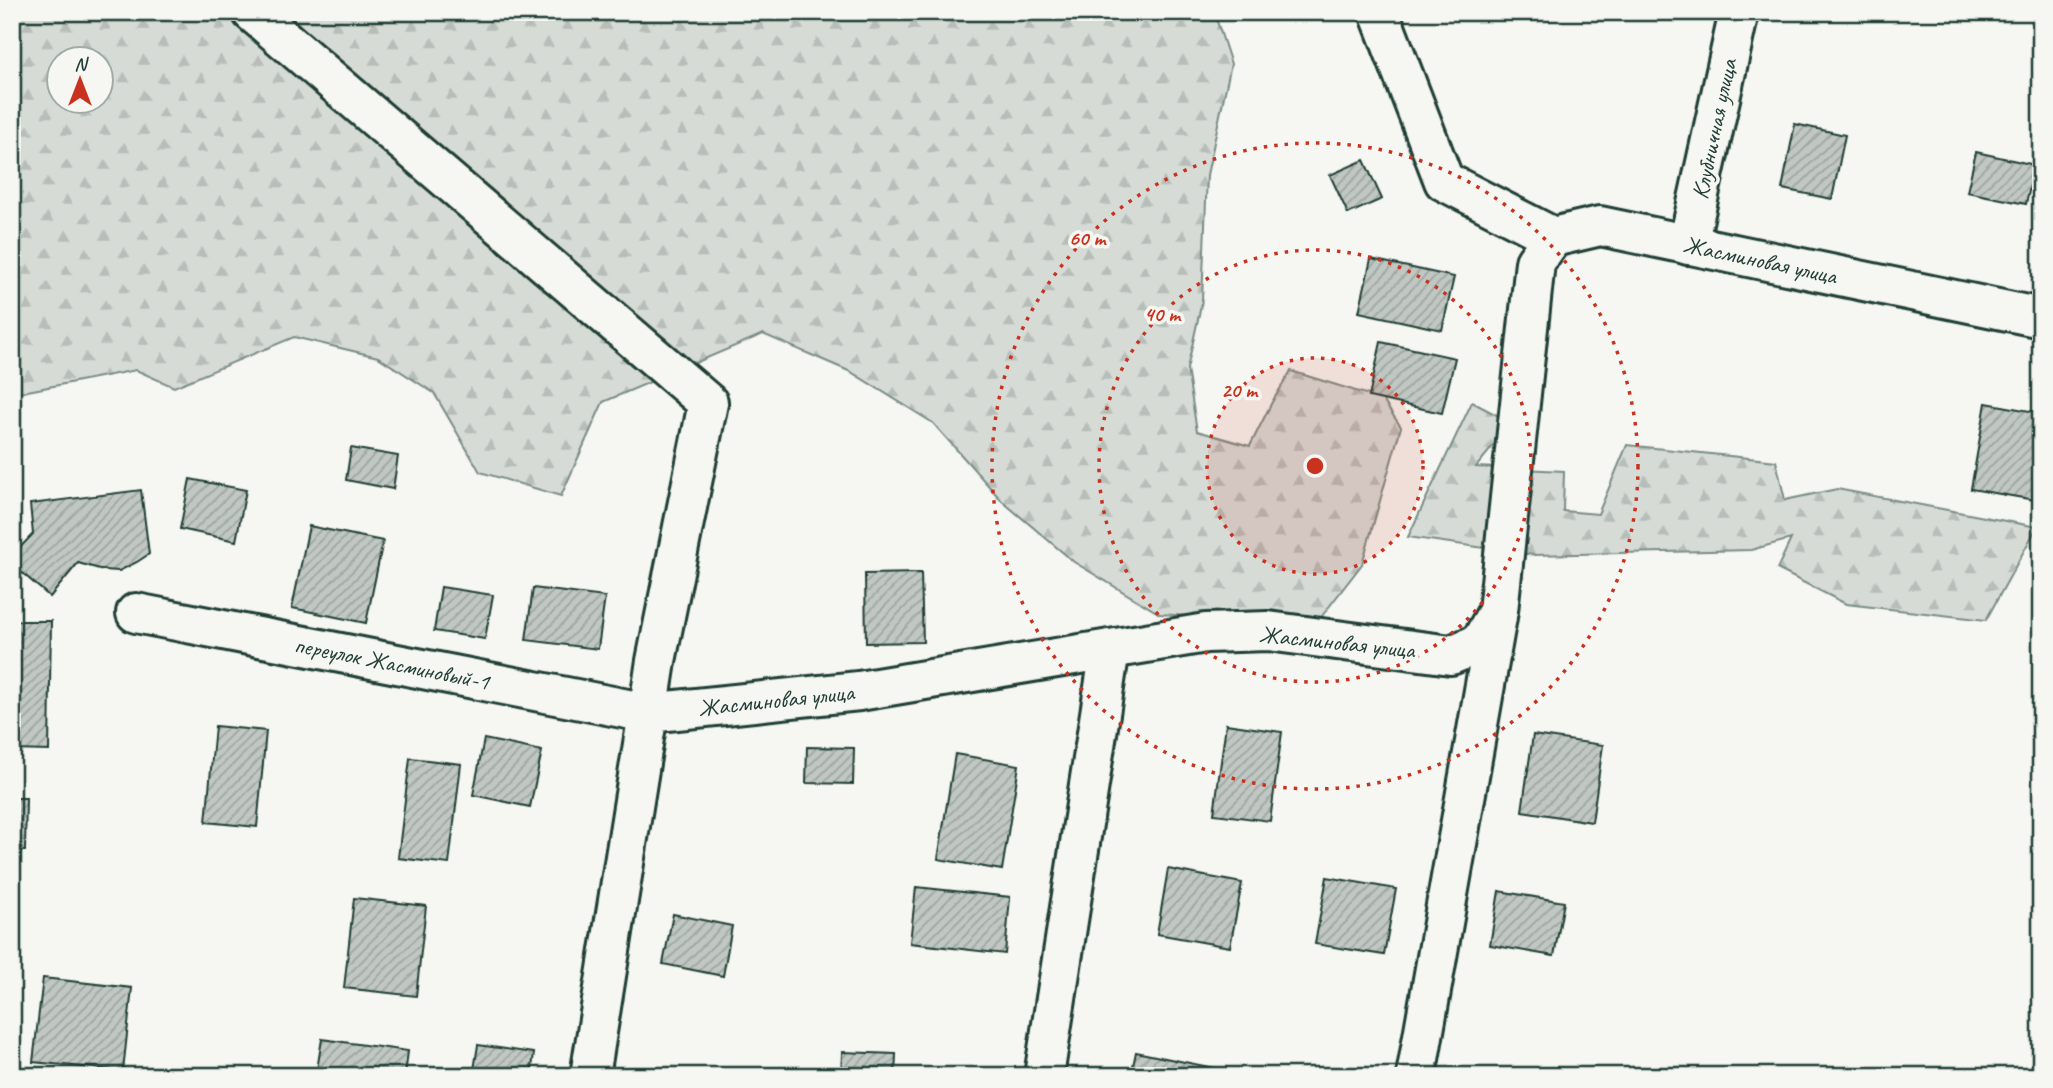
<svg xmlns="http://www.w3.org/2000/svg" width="2053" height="1088" font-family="Caveat,sans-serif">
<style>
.forest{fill:url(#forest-firs);stroke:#7a8c85;stroke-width:2;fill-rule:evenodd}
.building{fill:url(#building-hatch);stroke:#1f3d34;stroke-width:2}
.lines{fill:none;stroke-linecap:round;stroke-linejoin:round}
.minor-casing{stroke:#1f3d34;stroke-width:44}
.minor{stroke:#f6f6f2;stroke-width:38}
.ring{fill:none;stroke:#c8321e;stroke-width:3.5;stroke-dasharray:3.5 7}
.labels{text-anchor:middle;stroke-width:7;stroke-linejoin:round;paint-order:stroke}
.street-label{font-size:24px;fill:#1f3d34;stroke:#f6f6f2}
.centre{fill:#c8321e;stroke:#f6f6f2;stroke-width:3.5}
.ring-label{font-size:21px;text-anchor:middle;font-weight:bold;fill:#c8321e;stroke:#f6f6f2;stroke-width:7;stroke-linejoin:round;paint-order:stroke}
</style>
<defs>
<pattern id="forest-firs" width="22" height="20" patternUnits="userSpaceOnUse" patternTransform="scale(1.75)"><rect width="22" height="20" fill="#d6dbd6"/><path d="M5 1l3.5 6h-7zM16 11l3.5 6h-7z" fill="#b7bdb8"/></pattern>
<pattern id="building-hatch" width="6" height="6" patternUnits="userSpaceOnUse" patternTransform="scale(1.75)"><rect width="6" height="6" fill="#c1c8c3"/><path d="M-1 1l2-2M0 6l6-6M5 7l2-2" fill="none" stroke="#9ca49f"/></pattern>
</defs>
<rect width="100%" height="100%" fill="#f6f6f2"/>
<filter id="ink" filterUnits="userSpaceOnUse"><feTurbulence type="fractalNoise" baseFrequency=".0143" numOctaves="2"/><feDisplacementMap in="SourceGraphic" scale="14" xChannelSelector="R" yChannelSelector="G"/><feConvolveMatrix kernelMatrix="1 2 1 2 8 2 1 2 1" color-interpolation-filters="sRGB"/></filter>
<g filter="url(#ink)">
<!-- forest -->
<g class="forest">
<path d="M12,12H1214L1231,64L1207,175L1202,301L1187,369L1197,431L1250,446L1272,402L1291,371L1382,399L1401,427L1362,564L1315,625L1160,614L1074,562L1002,501L933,423L851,372L763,334L603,402L561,496L480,472L434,393L378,357L294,337L174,387L136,370L12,394ZM60,60H102V102H60Z"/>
<polygon points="1472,402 1512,423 1476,467 1564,471 1563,511 1598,514 1627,445 1776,461 1785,500 1837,489 2037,527 1986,620 1846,604 1777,569 1791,539 1751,550 1533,555 1408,537"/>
</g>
<!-- building -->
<g class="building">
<polygon points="1795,124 1845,135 1832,199 1782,189"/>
<polygon points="1976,152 2035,165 2026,204 1967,192"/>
<polygon points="1364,160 1382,199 1348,214 1330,175"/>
<polygon points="1371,259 1454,277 1442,330 1359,312"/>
<polygon points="1381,342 1455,358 1442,413 1369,397"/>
<polygon points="1986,403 2041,413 2041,467 2035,500 1971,489"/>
<polygon points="351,448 398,456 393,489 346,480"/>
<polygon points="190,479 246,490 236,541 180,529"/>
<polygon points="141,490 149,554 137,562 119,571 103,570 78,563 50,597 12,564 12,556 33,534 30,504"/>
<polygon points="309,526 383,541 366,623 292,608"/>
<polygon points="921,573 923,642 866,643 865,574"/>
<polygon points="441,587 493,595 485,639 434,631"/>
<polygon points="533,588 605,597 598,649 526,640"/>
<polygon points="12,621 51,621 49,751 12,750"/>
<polygon points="1226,724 1282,732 1270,821 1214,814"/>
<polygon points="215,726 266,731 257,827 206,822"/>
<polygon points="1533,735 1603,745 1592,822 1522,811"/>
<polygon points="484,739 542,751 530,807 473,795"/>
<polygon points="807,747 854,748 853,784 806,783"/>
<polygon points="955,754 1019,765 1002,870 938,859"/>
<polygon points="410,758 461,764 449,864 398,858"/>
<polygon points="12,798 26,798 25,851 12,851"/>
<polygon points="1168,869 1242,883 1230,947 1157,934"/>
<polygon points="1327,877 1396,889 1384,955 1315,944"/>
<polygon points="916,887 1010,897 1005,954 910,943"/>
<polygon points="1499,891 1564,902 1554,956 1490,945"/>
<polygon points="354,898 426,906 416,996 344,988"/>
<polygon points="673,914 732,926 723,976 663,964"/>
<polygon points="43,978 132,988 123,1071 33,1062"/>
<polygon points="322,1039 408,1051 405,1076 316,1076"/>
<polygon points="478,1045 534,1053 531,1076 473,1076"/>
<polygon points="842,1052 896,1054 895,1076 841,1076"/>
<polygon points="1136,1052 1214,1068 1212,1076 1131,1076"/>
</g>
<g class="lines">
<defs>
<g id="minor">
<polyline points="1379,12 1444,181 1553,237"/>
<polyline points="1688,245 1739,12"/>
<polyline points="136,613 648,713 656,661 708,403 252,12"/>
<polyline points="590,1076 648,713 859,691 1206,633 1268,631 1451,655 1480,643 1498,611 1535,262 1553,237 1600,226 2041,318"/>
<polyline points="1044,1076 1110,649"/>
<polyline points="1416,1076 1497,617"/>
</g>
</defs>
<!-- minor casing -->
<use href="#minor" class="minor-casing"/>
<!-- minor -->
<use href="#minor" class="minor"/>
</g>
</g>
<!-- distance rings -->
<circle cx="1315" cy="466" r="108" fill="#c8321e" fill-opacity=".12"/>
<g class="ring">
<circle cx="1315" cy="466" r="108"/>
<circle cx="1315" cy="466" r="216"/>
<circle cx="1315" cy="466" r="323"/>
</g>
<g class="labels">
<!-- street labels -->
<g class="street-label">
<text transform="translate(1714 129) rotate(-78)" y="8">Клубничная улица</text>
<text transform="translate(1760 260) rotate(12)" y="8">Жасминовая улица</text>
<text transform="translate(1337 642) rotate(6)" y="8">Жасминовая улица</text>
<text transform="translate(392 663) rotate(11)" y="8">переулок Жасминовый-1</text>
<text transform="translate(776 700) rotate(-6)" y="8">Жасминовая улица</text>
</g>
</g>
<circle cx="1315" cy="466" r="10" class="centre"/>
<g class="ring-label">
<text x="1087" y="245">60 m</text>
<text x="1162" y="321">40 m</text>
<text x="1239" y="397">20 m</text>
</g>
<!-- margin -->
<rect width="2053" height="1088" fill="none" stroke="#f6f6f2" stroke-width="42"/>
<rect x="21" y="21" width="2011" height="1046" fill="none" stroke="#1f3d34" stroke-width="2.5" filter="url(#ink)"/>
<!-- north arrow -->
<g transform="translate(80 80)"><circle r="33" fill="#f6f6f2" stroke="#a0aca6" stroke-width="2"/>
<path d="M0-5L12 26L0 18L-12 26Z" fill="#c8321e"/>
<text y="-10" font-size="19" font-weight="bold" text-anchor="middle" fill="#1f3d34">N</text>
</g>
</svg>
